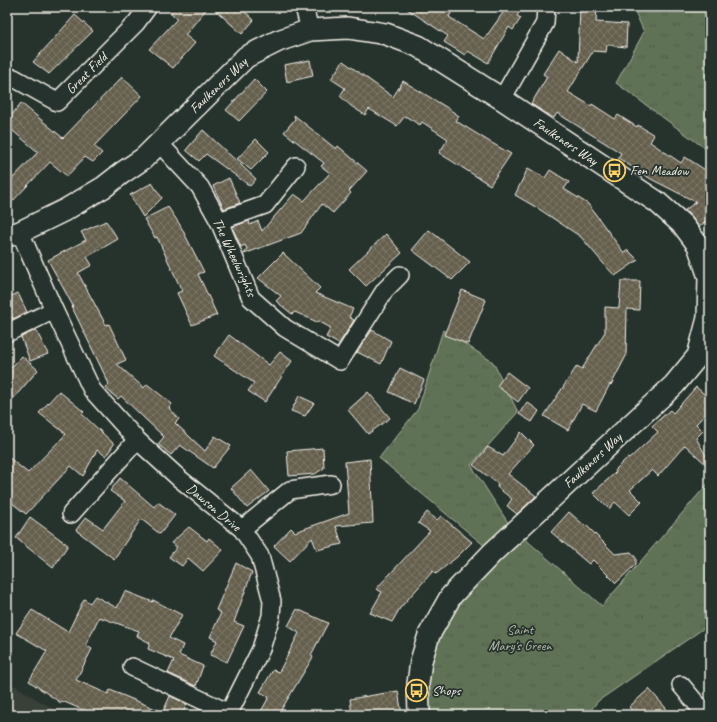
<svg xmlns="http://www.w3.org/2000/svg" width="717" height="722" font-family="Caveat,sans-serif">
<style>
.built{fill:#394037}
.grass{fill:url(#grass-tufts);stroke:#aab29e}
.building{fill:url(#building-cross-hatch);stroke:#f4f1e8}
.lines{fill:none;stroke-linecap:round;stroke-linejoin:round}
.minor-casing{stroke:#f4f1e8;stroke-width:20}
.tertiary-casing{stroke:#f4f1e8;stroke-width:24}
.minor{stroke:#26332d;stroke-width:17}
.tertiary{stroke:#26332d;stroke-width:21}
.labels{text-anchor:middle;stroke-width:3.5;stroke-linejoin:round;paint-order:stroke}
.street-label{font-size:14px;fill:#f4f1e8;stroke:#26332d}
.poi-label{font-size:14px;fill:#f4f1e8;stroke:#26332d;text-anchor:start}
.park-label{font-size:14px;fill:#b9bead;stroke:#26332d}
</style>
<defs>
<pattern id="grass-tufts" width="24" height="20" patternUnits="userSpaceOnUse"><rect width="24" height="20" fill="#607255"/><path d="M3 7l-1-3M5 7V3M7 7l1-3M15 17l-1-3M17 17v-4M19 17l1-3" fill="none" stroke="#535b4d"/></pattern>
<pattern id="building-cross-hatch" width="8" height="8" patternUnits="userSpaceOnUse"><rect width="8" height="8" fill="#655e4e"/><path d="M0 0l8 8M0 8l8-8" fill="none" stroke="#7c7668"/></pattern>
</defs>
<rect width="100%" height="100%" fill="#26332d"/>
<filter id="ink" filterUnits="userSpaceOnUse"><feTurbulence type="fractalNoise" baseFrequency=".025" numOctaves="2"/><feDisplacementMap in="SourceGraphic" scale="8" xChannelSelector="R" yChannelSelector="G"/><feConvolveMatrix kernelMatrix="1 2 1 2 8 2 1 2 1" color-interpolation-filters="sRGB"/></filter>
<g filter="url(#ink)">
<!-- built -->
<polygon class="built" points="7,681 63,715 7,715"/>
<!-- grass -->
<g class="grass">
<polygon points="633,7 710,7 710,152 616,83 644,32"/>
<polygon points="443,330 493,362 518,412 471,465 514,532 516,531 602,606 710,481 710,624 598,701 587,715 420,715 421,661 492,552 379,458 418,409"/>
</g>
<!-- building -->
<g class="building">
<polygon points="165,7 208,7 185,35 195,43 173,68 149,49 177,19"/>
<polygon points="212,7 240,7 254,20 242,34"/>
<polygon points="404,7 454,7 449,17 484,39 487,34 488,34 507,7 522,7 517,16 521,18 513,30 509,27 488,63 468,51 465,55 444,42 448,36"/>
<polygon points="580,7 597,7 596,22 627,24 626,47 607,45 606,52 593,51 568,92 591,106 592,104 615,119 618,115 637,127 638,125 654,135 650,142 681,163 685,157 710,173 710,218 699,227 692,218 685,210 696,202 651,179 618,158 621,153 557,113 554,118 531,104 547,77 543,74 559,49 578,62"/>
<polygon points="75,15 93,31 49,74 33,62"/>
<polygon points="310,60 313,76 287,82 284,65"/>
<polygon points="343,61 393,97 403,81 446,107 459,116 456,121 490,142 511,154 490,185 439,153 448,139 422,122 420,125 405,116 397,126 369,109 365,115 351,106 340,96 345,88 331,79"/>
<polygon points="122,77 142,96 94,146 102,153 93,162 85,157 67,176 50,162 7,207 7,184 38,152 7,126 7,121 21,103 63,138"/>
<polygon points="254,79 267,92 239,121 226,110"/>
<polygon points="294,115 336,149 338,146 367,171 349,191 351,193 333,213 322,204 301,233 244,254 247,249 245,245 241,247 232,227 249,221 250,225 258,221 262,231 294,194 304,201 330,173 321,166 324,163 284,132 295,119"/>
<polygon points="203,130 256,179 250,186 206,154 199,161 186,150"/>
<polygon points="256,139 269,152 251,170 237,159"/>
<polygon points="528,168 545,178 550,170 569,182 564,189 588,204 624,253 628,250 638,260 615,276 603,263 581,237 539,209 515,195"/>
<polygon points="229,178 240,203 224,209 213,186"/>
<polygon points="152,183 162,198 143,217 130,195"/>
<polygon points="168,207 180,225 204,272 198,274 217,315 192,325 177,293 182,291 157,237 155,238 144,219"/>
<polygon points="106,221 118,239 87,257 92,265 78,273 106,325 109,324 126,360 117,364 144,388 147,384 172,404 169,408 179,419 175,423 205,451 215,436 231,446 213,468 180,445 171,455 158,444 164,437 121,396 118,399 105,388 109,384 72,307 73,306 48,260 86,240 81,232"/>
<polygon points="429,230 470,262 452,280 412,250"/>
<polygon points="386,234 402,253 366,286 349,269"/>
<polygon points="283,253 320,288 315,293 353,309 349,317 354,320 339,344 326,337 331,328 318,321 317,322 295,312 292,314 276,301 281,296 258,278"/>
<polygon points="621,281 640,281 639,310 627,309 626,356 611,385 610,384 596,411 582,404 568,430 544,416 577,366 582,369 605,332 605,307 619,308"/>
<polygon points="462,290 486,300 468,344 444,335"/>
<polygon points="18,293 27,312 13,319 13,317 7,320 7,298"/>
<polygon points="36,330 48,354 30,361 21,337"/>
<polygon points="372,330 391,341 381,364 357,352"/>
<polygon points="229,335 269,365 280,352 292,361 265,402 248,391 254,383 214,356"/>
<polygon points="22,356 38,370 7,406 7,372"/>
<polygon points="400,368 424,380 414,404 389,392"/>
<polygon points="507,372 528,388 518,402 497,386"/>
<polygon points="696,387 710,399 710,409 696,424 703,431 696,438 710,463 710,468 685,445 658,476 652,470 630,490 642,502 629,515 615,502 609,509 593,493 616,472 615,470 627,458 629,459 658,432 652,426 670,410 673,413"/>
<polygon points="59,391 84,412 82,414 114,444 106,456 97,450 83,476 71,466 26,514 7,499 7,456 28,473 66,434 39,413"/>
<polygon points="368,392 390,418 368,434 348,410"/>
<polygon points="299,396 314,403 305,416 291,411"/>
<polygon points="527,402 539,411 532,422 519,414"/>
<polygon points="521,432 534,445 508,474 536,496 517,514 507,506 512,499 497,487 498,484 473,465 488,447 503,456"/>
<polygon points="323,448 324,468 315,474 289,476 287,451"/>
<polygon points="370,459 373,523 336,526 342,544 317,550 312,538 290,561 274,546 291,528 295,532 349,513 345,462"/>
<polygon points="251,470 269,491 247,508 231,488"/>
<polygon points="120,478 154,507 158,502 175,515 160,534 141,519 114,559 76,530 86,517 103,529 125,501 110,491"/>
<polygon points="427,512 437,520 441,516 472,542 458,556 436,574 433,571 400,608 392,622 370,613 382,592 376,589 430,531 418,523"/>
<polygon points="569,512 585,526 586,525 615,554 631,552 636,558 636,564 616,583 593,560 589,564 551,532"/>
<polygon points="30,517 68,545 53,568 16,538"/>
<polygon points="189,527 207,541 209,538 223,550 203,571 188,558 182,566 169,557 177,547 171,543"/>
<polygon points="236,563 252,572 234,622 244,626 227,662 210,655 217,641 210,637 221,613 216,610"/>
<polygon points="125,591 153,602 153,600 182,615 169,638 183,645 179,655 203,666 196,686 168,673 174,660 148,649 150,643 137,636 139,631 99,617 86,645 92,649 76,680 108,694 110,690 163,712 170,696 187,704 182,715 95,715 62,701 61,703 29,681 47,651 16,633 32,610 68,632 84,599 90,603 95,596 117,608"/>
<polygon points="297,609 328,623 311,655 313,657 278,715 259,715 269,697 260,692 273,670 279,672 299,633 288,626"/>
<polygon points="649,689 672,715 636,715 629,707"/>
<polygon points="398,691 402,715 352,715 350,699"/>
</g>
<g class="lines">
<defs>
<g id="minor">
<polyline points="304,7 310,30"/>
<polyline points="14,78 57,102 136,23 148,7"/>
<polyline points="502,99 545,23 546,7"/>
<polyline points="159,143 200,187 219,221 251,298 285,328 340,361 385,290 400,275"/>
<polyline points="219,221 265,205 296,166"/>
<polyline points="20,232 54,310 92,390 137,440 180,479 242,529 260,556 272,601 271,616 261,649 229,713 132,667"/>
<polyline points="7,333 54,310"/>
<polyline points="71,514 137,440"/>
<polyline points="242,529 290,490 331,484"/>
<polyline points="681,685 706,715"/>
</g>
<polyline id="tertiary" points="7,236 20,232 65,210 104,187 122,173 144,158 246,57 278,41 310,30 348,28 386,34 418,46 502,99 657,202 683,225 698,245 709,277 708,318 698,356 674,385 492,553 451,596 429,635 421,661 418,684 419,712 420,715"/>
</defs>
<!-- minor casing -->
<use href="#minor" class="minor-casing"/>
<!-- tertiary casing -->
<use href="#tertiary" class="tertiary-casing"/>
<!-- minor -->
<use href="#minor" class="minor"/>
<!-- tertiary -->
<use href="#tertiary" class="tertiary"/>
</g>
</g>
<!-- icons -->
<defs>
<symbol id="bus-ring" viewBox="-11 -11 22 22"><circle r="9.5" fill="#26332d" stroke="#ffd166" stroke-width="1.5"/><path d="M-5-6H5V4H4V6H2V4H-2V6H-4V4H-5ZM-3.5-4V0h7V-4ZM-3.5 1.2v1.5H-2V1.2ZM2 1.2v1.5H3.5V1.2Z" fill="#ffd166"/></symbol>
</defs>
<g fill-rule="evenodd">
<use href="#bus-ring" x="602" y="158" width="25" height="25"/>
<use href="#bus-ring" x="404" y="678" width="25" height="25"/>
</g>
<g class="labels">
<!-- street labels -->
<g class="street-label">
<text transform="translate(86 73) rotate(-45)" y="5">Great Field</text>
<text transform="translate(218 85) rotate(-44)" y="5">Faulkeners Way</text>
<text transform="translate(566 141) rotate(34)" y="5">Faulkeners Way</text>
<text transform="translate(235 257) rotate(65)" y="5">The Wheelwrights</text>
<text transform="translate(592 460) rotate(-43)" y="5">Faulkeners Way</text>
<text transform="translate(214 507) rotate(40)" y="5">Dawson Drive</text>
</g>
<!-- poi labels -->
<g class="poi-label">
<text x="630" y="175">Fen Meadow</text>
<text x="432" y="695">Shops</text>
</g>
<!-- park labels -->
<g class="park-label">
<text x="520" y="634">Saint<tspan x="520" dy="16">Mary's Green</tspan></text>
</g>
</g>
<!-- margin -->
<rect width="717" height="722" fill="none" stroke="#26332d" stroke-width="24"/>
<rect x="12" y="12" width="693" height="698" fill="none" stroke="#f4f1e8" stroke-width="1.5" filter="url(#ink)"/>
</svg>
